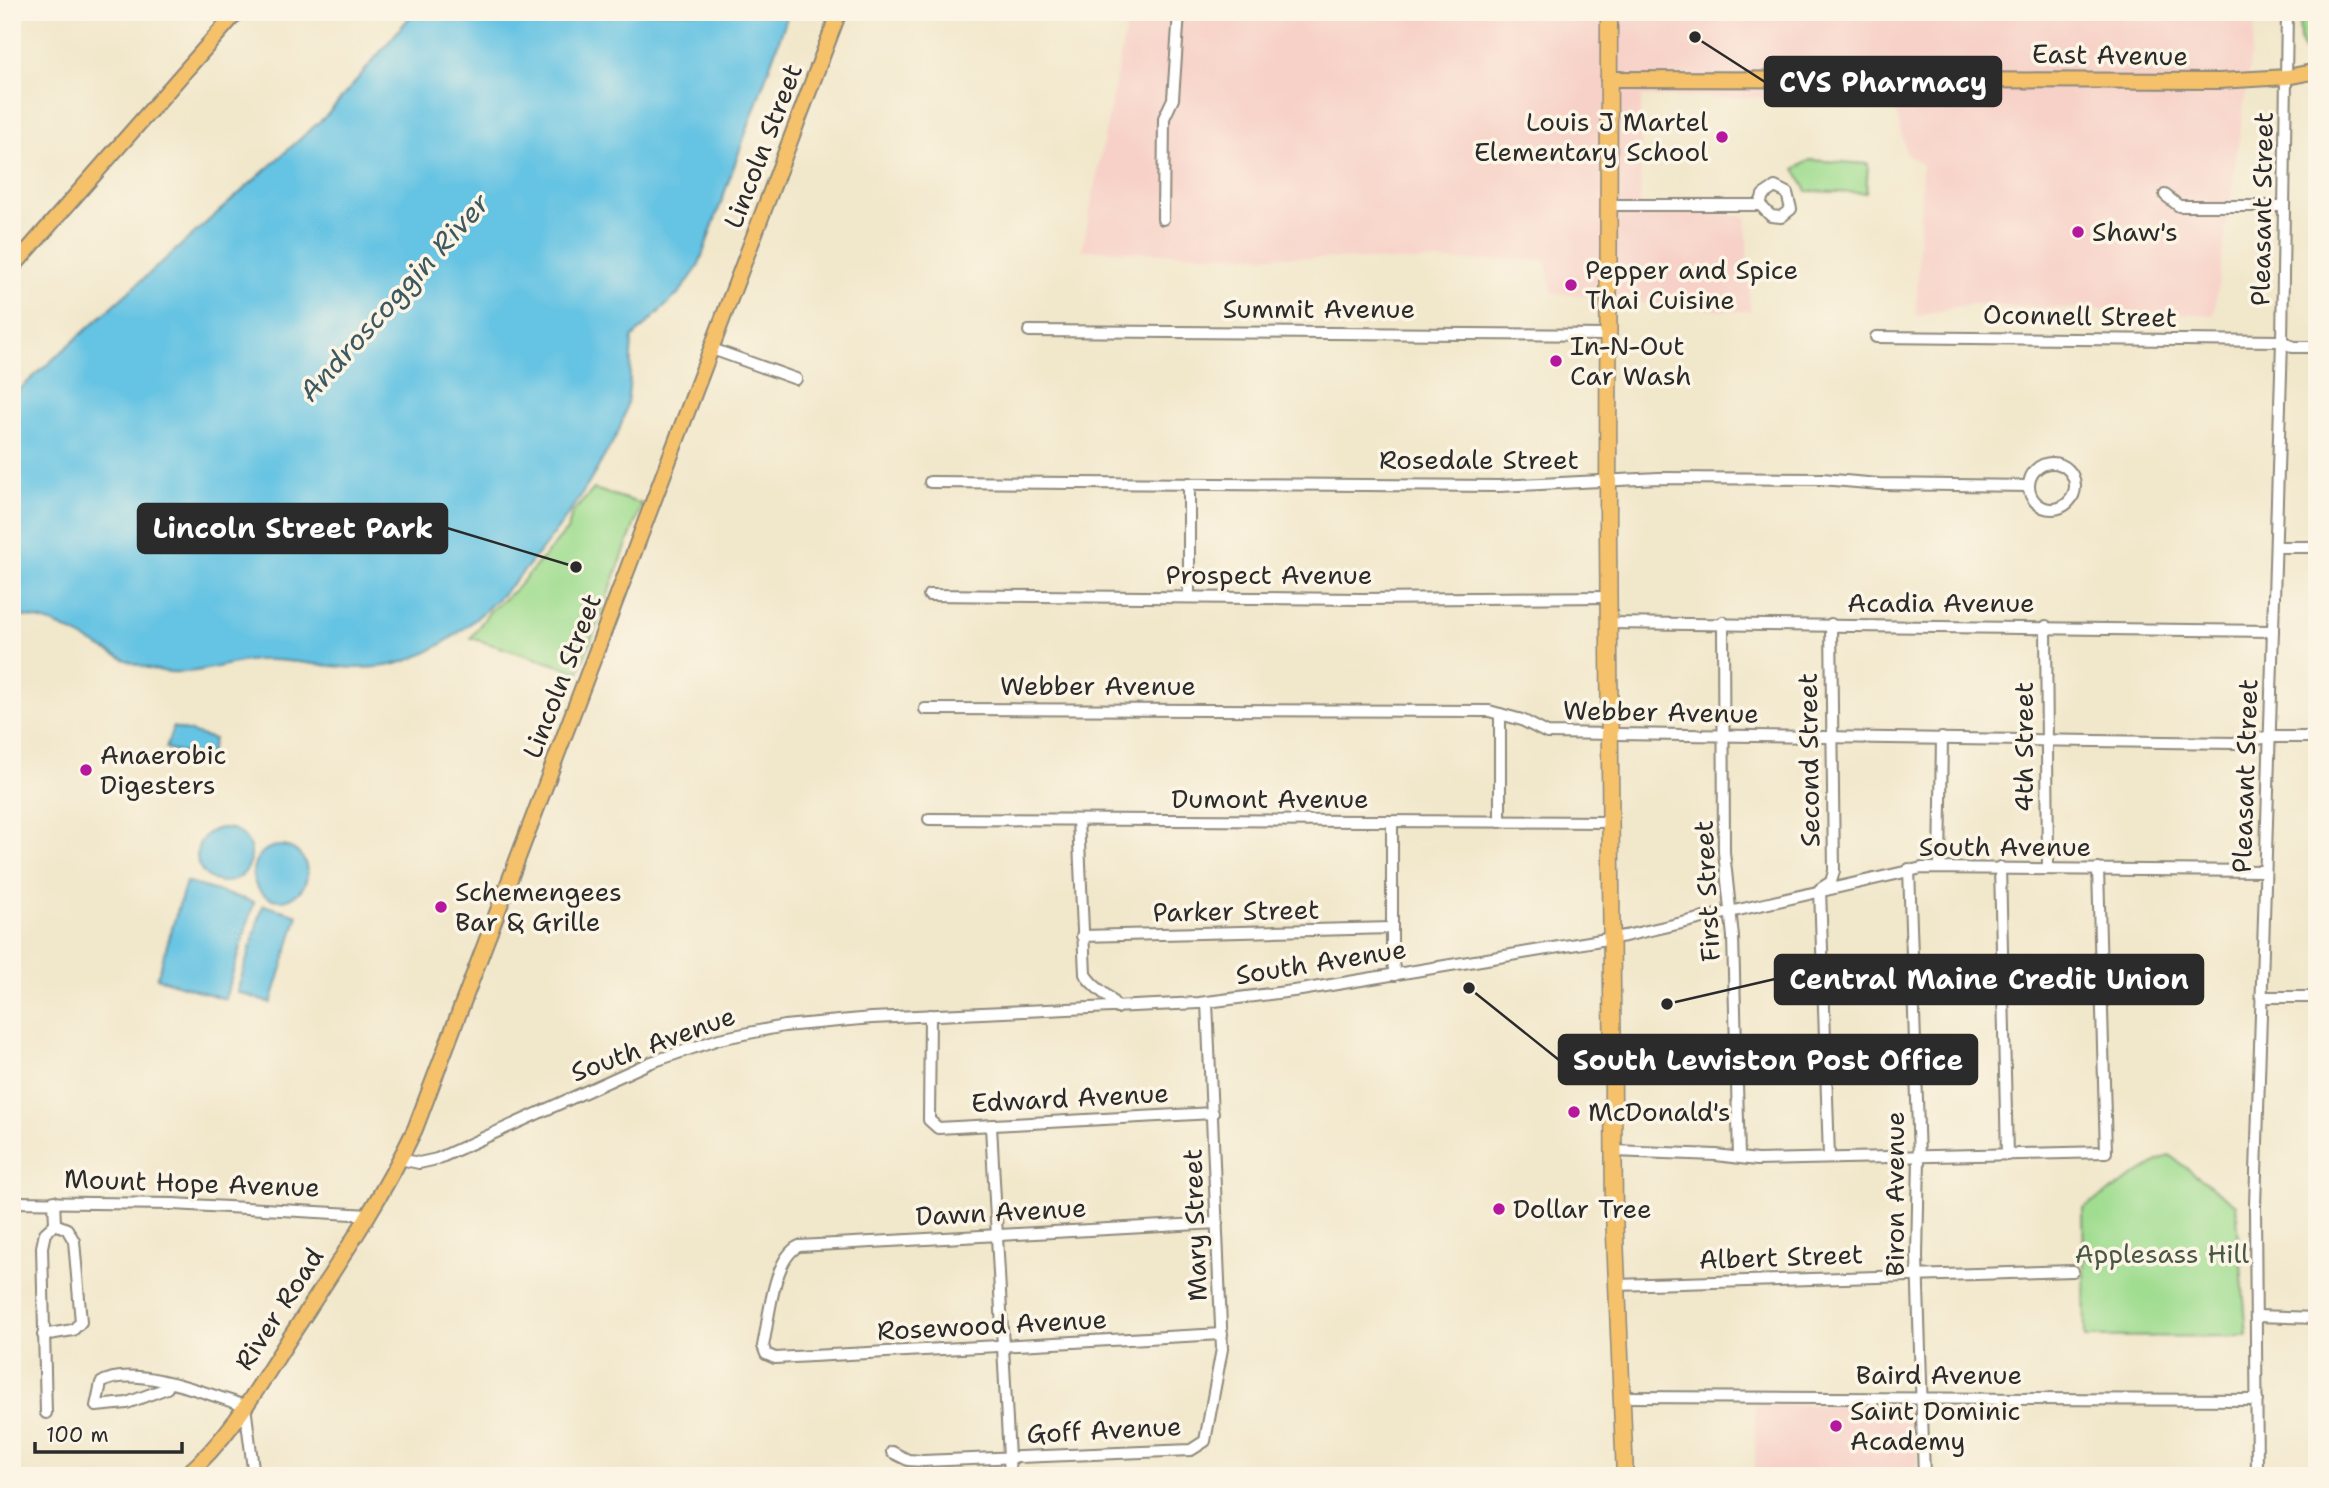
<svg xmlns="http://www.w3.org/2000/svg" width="2329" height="1488" font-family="'Shantell Sans',sans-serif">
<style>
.built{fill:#f7d1c8}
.green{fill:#a0dd91;stroke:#66845e;stroke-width:2}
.water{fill:#65c3e3;stroke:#487787;stroke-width:2}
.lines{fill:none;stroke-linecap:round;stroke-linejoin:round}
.minor-casing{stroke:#8e897b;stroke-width:14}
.major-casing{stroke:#8e897b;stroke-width:18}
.highway-casing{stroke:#8e897b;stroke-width:19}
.minor{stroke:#fff;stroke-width:10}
.major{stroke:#f5c16b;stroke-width:14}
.highway{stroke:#f5c16b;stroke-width:16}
.poi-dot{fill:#b5179e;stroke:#fcf5e5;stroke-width:2.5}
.labels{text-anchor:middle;stroke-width:7;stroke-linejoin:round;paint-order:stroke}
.street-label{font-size:26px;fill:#2b2b2b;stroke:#fcf5e5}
.poi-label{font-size:26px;fill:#2b2b2b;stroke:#fcf5e5;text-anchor:start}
.park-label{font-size:26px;fill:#485844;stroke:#fcf5e5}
.water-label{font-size:28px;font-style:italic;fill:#3c5962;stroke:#fcf5e5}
.leader{fill:none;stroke:#2b2b2b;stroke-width:2.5}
.callout-dot{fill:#2b2b2b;stroke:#fcf5e5;stroke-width:2.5}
.callout{fill:#2b2b2b;stroke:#2b2b2b;stroke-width:2.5}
.callout-label{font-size:28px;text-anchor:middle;font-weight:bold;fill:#fff}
</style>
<rect width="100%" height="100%" fill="#fcf5e5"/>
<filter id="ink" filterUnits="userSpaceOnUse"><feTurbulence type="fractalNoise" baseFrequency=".0143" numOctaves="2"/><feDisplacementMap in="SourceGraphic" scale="14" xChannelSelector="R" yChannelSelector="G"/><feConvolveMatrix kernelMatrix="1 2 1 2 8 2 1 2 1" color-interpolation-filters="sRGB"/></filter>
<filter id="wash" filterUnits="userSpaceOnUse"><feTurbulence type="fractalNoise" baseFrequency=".00686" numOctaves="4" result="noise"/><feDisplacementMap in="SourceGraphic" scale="28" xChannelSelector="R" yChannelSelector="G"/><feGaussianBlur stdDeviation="1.57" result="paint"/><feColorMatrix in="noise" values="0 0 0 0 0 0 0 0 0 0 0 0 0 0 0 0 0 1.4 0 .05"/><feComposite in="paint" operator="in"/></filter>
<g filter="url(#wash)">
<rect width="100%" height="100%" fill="#f1e7cb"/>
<!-- built -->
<g class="built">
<polygon points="1129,12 2257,12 2214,315 1968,304 1916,317 1922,165 1906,153 1893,99 1641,97 1640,211 1746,216 1750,311 1723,311 1552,293 1546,260 1403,261 1082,250"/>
<polygon points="1755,1405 1916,1405 1917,1476 1755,1476"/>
</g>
<!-- green -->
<g class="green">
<path d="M2300,12H2317V59C2295,54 2300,30 2300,12Z"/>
<polygon points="1810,160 1868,164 1866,193 1807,191 1795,169"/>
<polygon points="594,489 642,504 579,672 471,638 490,611 516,589 568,529 572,513"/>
<polygon points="2169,1155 2236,1205 2247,1336 2085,1337 2083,1208"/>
</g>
<!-- water -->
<g class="water">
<path d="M414,12H789L698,267L680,292L632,338C630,365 631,396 622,422C619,433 611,445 605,455C567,526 478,644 396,664C352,674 313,661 270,660C237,658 204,675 170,672C113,668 69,615 12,616V396L328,114Z"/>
<polygon points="173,727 214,739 208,761 166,748"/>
<circle cx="224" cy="855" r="27"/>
<circle cx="280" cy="873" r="27"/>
<polygon points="186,882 254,902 225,999 157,978"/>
<polygon points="263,905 298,915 271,1003 237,992"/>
</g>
</g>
<g filter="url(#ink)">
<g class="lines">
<defs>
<g id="minor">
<polyline points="2165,195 2179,206 2284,206"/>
<polyline points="1608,205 1760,205 1771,216 1781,217 1791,209 1787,193 1775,187 1763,195 1760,205"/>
<polyline points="1163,219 1164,118 1173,99 1179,12"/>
<polyline points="1029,331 1608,335"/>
<polyline points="1876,337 2282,341 2293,347 2317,347"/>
<polyline points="712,349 796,379"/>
<circle cx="2052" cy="486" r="23"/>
<polyline points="930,482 1499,486 1659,478 1822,479 1879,484 2029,486"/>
<polyline points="2276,547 2317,547"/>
<polyline points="929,595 1361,599 1609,597"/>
<polyline points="1189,597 1189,483"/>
<polyline points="1723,622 1724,852 1733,937 1739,1157"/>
<polyline points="1609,623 2273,631"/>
<polyline points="2046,626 2048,868"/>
<polyline points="925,709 1489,711 1522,720 1547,733 2234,743 2269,737 2317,737"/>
<polyline points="929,819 1611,822"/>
<path d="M1078,820L1085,974C1093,989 1109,993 1117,1008"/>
<polyline points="1392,822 1392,956 1395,975"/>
<polyline points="1500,822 1500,714"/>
<polyline points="1940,867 1942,738"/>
<polyline points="2000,867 2007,1155"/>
<polyline points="1909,869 1919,1157 1917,1256 1924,1476"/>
<polyline points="1082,936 1392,928"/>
<polyline points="2262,997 2317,997"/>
<polyline points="930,1015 929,1120 938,1128 1213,1113"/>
<polyline points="991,1126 1010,1476"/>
<polyline points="1614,1151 1716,1155 1757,1160 2106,1152 2098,869"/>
<polyline points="1829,1157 1820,889 1831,882 1834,871 1831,624"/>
<polyline points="400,1159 419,1163 437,1159 649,1063 719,1039 784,1026 872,1018 1199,1003 1301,990 1625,936 1922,868 2265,871"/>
<polyline points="12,1202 173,1204 370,1215"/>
<path d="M1217,1223L799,1246C773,1258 769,1319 763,1346L766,1354L775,1358L1222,1334"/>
<polyline points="1616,1285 2073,1271"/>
<polyline points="2256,1316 2317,1318"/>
<polyline points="43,1335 73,1330 81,1322 74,1241 67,1229 55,1224"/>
<path d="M167,1388L127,1403L96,1406L101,1383C133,1363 211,1395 245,1406L254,1476"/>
<polyline points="1621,1397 2257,1400"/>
<polyline points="46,1413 42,1247 45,1233 55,1224 54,1201"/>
<polyline points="892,1452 908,1460 923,1461 1191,1450 1205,1441 1222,1349 1207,1002"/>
<polyline points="2257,1476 2255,1206 2282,341 2287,12"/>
</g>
<g id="major">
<polyline points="1608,79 2219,81 2287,77 2317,71"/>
<polyline points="12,268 237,12"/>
<path d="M185,1476C230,1438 260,1384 291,1336C335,1268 380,1202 415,1129L839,12"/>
</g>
<polyline id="highway" points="1609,12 1608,536 1614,1212 1625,1476"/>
</defs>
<!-- minor casing -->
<use href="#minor" class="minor-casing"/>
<!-- major casing -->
<use href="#major" class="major-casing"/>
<!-- highway casing -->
<use href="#highway" class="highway-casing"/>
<!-- minor -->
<use href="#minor" class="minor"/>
<!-- major -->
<use href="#major" class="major"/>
<!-- highway -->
<use href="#highway" class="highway"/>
</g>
</g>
<!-- markers -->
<g class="poi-dot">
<circle cx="1722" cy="137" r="7"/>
<circle cx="2078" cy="232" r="7"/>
<circle cx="1571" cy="285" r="7"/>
<circle cx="1556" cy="361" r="7"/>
<circle cx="86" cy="770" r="7"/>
<circle cx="441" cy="907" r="7"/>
<circle cx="1574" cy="1112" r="7"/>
<circle cx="1499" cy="1209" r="7"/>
<circle cx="1836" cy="1426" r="7"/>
</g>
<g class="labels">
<!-- street labels -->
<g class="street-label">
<text transform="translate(2110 55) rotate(1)" y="9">East Avenue</text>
<text transform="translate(763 146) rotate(-69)" y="9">Lincoln Street</text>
<text transform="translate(2262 209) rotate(-89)" y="9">Pleasant Street</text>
<text x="1319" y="318">Summit Avenue</text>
<text transform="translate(2080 316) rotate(1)" y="9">Oconnell Street</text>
<text x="1479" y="469">Rosedale Street</text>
<text x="1269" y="584">Prospect Avenue</text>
<text x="1941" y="612">Acadia Avenue</text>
<text transform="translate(562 676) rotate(-69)" y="9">Lincoln Street</text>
<text x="1098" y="695">Webber Avenue</text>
<text transform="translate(1661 712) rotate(1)" y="9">Webber Avenue</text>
<text transform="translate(2024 747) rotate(-90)" y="9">4th Street</text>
<text transform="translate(1809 760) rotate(-91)" y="9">Second Street</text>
<text transform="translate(2245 776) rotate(-88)" y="9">Pleasant Street</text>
<text x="1270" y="808">Dumont Avenue</text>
<text x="2005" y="856">South Avenue</text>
<text transform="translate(1707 891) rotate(-93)" y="9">First Street</text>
<text transform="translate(1236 911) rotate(-1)" y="9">Parker Street</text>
<text transform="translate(1321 962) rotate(-9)" y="9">South Avenue</text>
<text transform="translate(653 1044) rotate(-20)" y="9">South Avenue</text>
<text transform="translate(1070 1098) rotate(-3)" y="9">Edward Avenue</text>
<text transform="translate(192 1183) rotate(2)" y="9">Mount Hope Avenue</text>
<text transform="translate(1895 1194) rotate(-90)" y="9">Biron Avenue</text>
<text transform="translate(1001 1212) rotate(-3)" y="9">Dawn Avenue</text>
<text transform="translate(1195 1225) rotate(-92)" y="9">Mary Street</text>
<text transform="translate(1781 1257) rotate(-2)" y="9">Albert Street</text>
<text transform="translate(279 1309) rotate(-57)" y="9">River Road</text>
<text transform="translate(992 1325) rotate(-3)" y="9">Rosewood Avenue</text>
<text x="1939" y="1384">Baird Avenue</text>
<text transform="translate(1104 1430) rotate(-3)" y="9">Goff Avenue</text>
</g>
<!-- poi labels -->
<g class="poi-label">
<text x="1708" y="131" text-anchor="end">Louis J Martel<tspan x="1708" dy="30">Elementary School</tspan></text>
<text x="2092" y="241">Shaw's</text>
<text x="1585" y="279">Pepper and Spice<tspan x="1585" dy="30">Thai Cuisine</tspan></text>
<text x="1570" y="355">In-N-Out<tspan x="1570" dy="30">Car Wash</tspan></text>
<text x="100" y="764">Anaerobic<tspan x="100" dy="30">Digesters</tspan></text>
<text x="455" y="901">Schemengees<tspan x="455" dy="30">Bar &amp; Grille</tspan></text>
<text x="1588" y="1121">McDonald's</text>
<text x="1513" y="1218">Dollar Tree</text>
<text x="1850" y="1420">Saint Dominic<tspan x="1850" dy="30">Academy</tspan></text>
</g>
<!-- park labels -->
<g class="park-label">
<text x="2162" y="1263">Applesass Hill</text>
</g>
<!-- water labels -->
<g class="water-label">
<text transform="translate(394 297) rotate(-48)" y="10">Androscoggin River</text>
</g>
</g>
<!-- callouts -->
<path class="leader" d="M1695 37L1765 82M576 567L447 528M1667 1004L1775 979M1469 988L1559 1060"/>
<g class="callout-dot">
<circle cx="1695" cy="37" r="7"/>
<circle cx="576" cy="567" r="7"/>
<circle cx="1667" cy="1004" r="7"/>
<circle cx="1469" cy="988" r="7"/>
</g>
<g class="callout">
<rect x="1765" y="57" width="236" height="49" rx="7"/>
<rect x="138" y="504" width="309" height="49" rx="7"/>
<rect x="1775" y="955" width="428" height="49" rx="7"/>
<rect x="1559" y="1035" width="418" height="49" rx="7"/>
</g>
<g class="callout-label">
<text x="1883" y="92">CVS Pharmacy</text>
<text x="293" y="538">Lincoln Street Park</text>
<text x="1989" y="989">Central Maine Credit Union</text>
<text x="1768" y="1070">South Lewiston Post Office</text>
</g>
<!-- margin -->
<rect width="2329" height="1488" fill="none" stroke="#fcf5e5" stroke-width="42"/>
<!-- scale -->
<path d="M35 1442v10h147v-10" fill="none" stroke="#2b2b2b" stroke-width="3.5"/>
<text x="46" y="1442" font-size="21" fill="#2b2b2b" stroke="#fcf5e5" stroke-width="5" paint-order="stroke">100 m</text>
</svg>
